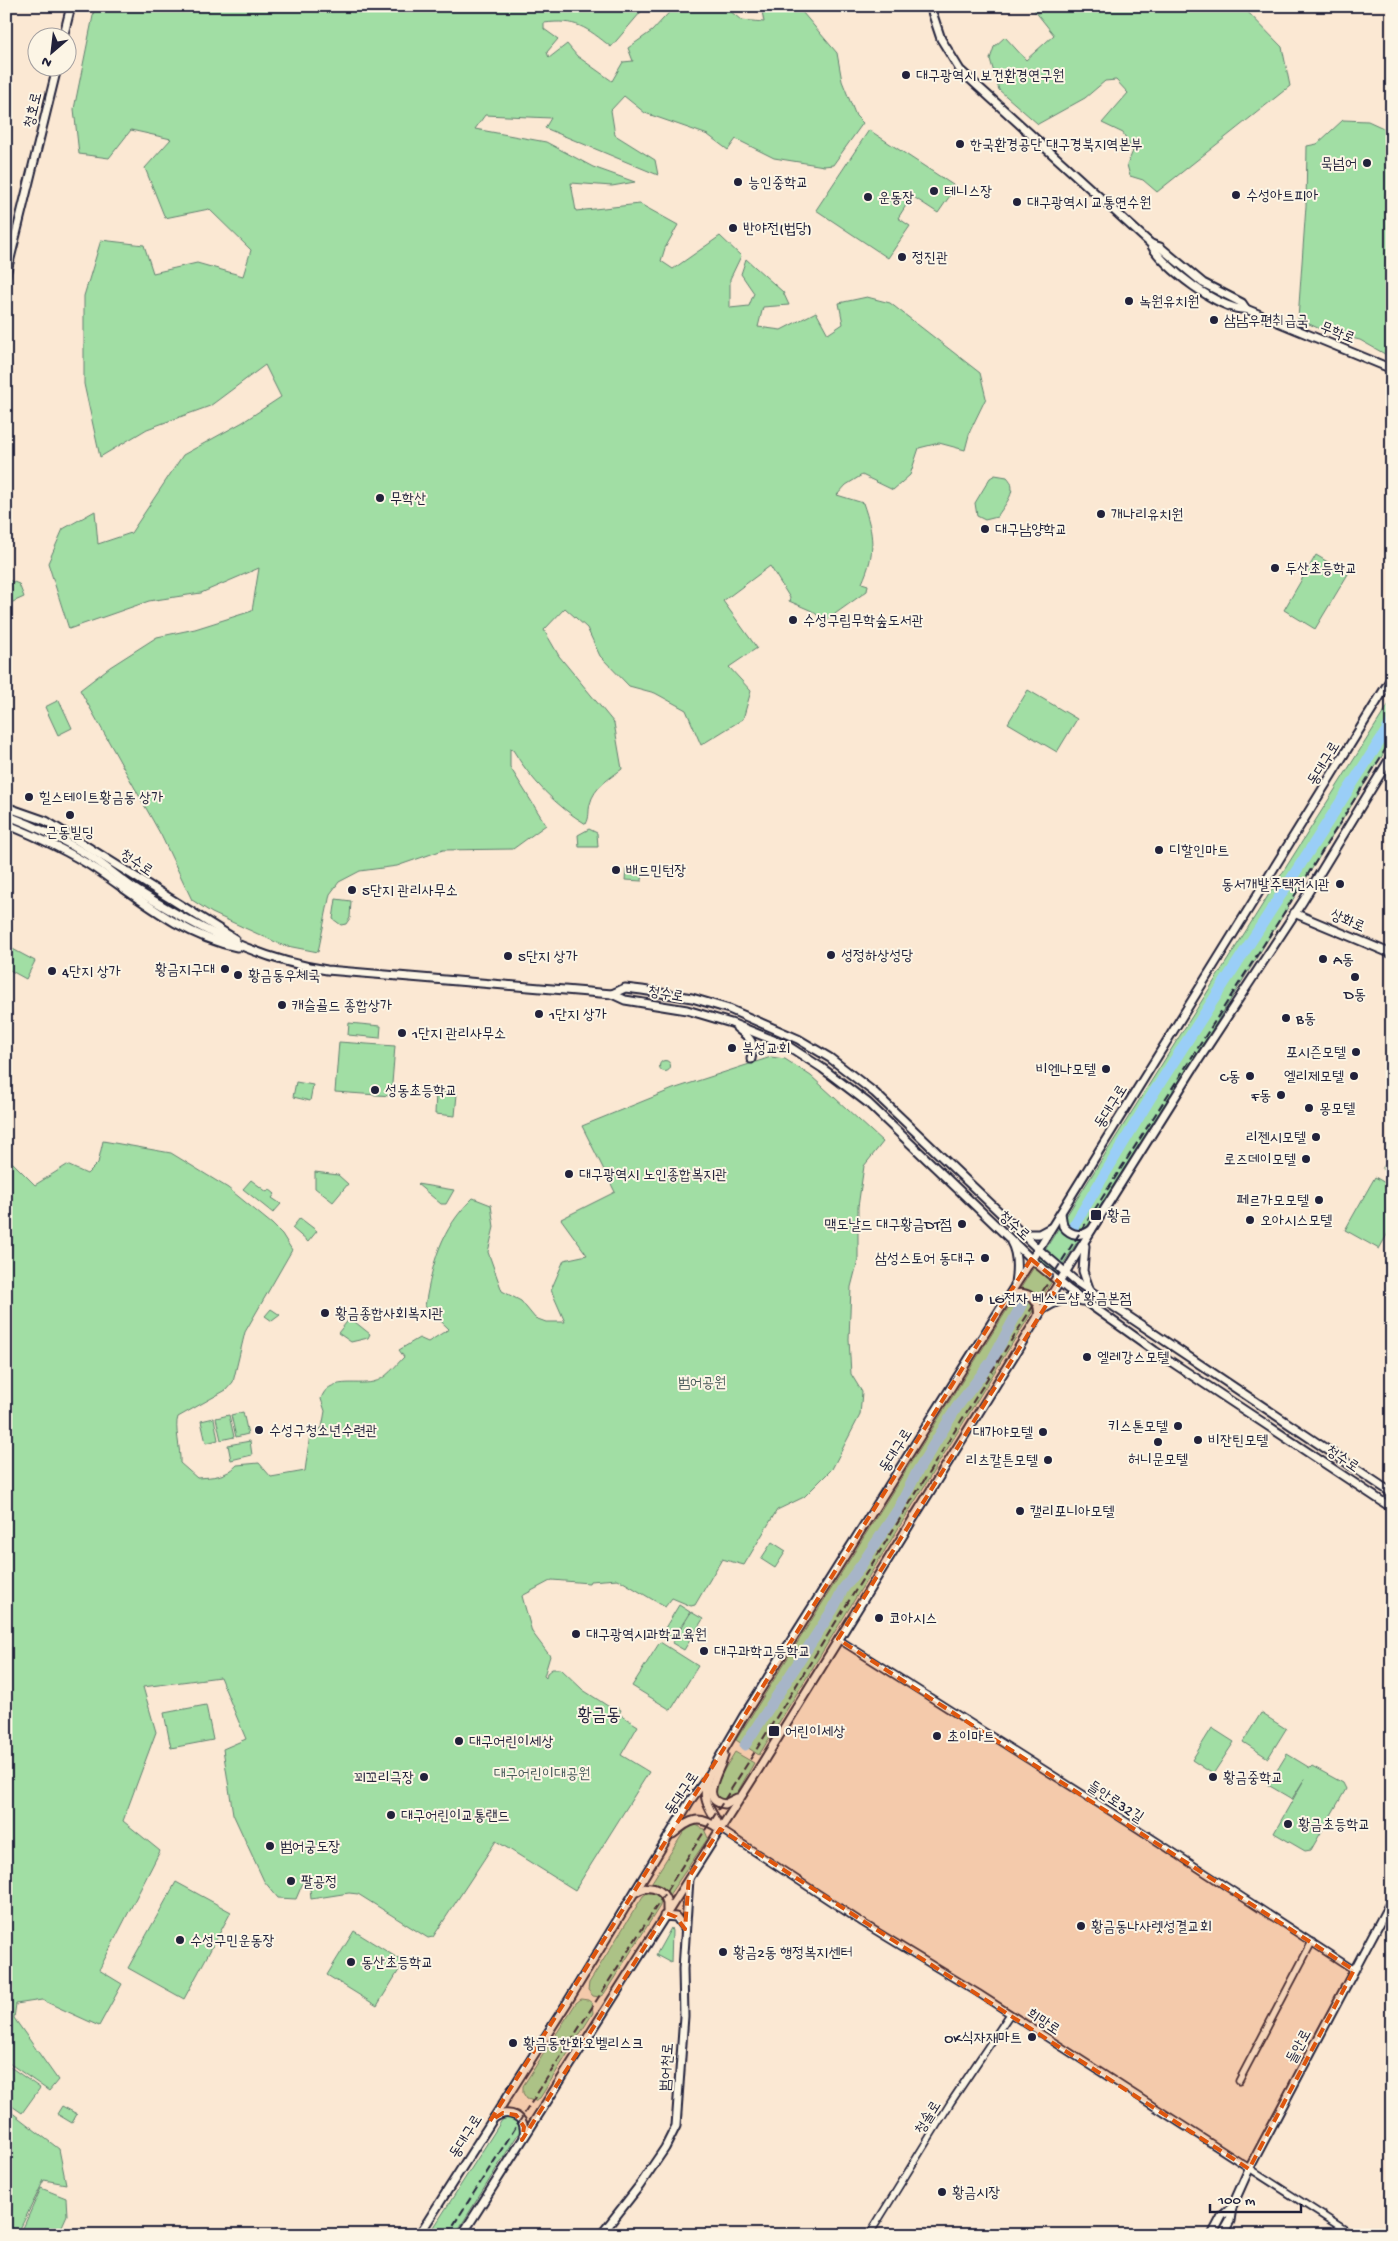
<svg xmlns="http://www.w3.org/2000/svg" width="1398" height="2241" font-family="'Gochi Hand','Poor Story',sans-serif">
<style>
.green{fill:#a1dea4;stroke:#628070}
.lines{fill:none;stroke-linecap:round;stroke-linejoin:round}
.river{stroke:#9acef7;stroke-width:11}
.tertiary-casing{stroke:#22223b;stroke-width:9}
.secondary-casing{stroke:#22223b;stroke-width:11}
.tertiary{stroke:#fcf5e5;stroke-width:5.5}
.secondary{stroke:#fcf5e5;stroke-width:7}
.rail{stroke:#22223b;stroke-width:2;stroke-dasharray:8 4;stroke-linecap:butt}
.marked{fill:#de560e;fill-opacity:0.2;stroke:#de560e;stroke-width:4;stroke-dasharray:10 6;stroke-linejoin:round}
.poi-dot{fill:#22223b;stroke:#fcf5e5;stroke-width:2}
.labels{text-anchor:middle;stroke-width:4;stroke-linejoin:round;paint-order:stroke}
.poi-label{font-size:15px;fill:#22223b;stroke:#fcf5e5;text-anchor:start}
.street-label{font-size:15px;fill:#22223b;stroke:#fcf5e5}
.park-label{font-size:15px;fill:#485a5a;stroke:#fcf5e5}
.quarter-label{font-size:18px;fill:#22223b;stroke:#fcf5e5}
</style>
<rect width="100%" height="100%" fill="#fbe8d3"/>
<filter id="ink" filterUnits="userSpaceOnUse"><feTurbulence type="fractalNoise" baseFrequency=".02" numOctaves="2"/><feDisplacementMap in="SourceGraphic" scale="10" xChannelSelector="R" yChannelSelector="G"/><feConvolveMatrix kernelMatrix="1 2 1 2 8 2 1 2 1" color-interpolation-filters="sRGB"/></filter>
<g filter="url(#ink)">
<!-- green -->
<g class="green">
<path d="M95,6H646L611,47C586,27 576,19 544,23V29L558,39L547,52L549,58L567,44L577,56L612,81L623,62L633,61L628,48L652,31L675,6H724L741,20L764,22L761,6H797L837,53L842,81L856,116L863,123L833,165L824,166L774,158L736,139L728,150L708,135L645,113L624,96L611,110L615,135L655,160L658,175L545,128L551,118L485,115L475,129L546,142L593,167L635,182L612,186L571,183L576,211L640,204L678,225L665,248L661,261L673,269L720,236L741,256L730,279V308L749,306L754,293L741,274L746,259L783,292L789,305L763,307L758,327L781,330L816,312L828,334L843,324L839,303L867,297L890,303L980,373L986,398L970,431L965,450L939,443L919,448L910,475L893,490L862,475L846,485L837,495L863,503C874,535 876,552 862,583L868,585L867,591L825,621L812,611L789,601L790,598L770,566L723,601L757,648L729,667L751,691L743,719L701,745L686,710L655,693L629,686L600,656L587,628L565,608L544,630L559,656L614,723L622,769C609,779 594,787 590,804C588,812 590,817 586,824C557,807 530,779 513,750L510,749V767L546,825L513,849L443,850L397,866L360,871L339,882L330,894L318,952L282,945L212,913L192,900L161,835L80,690L110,667L157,637L195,629L252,611L259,568L201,593L149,601L69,629L48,563L63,529L95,511L98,544L131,533L183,455L243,422L281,397L265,365L210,406L147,429L100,457L84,384V296L101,240L144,245L153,273L197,263L243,276L251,250L209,209L165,218L145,168L171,139L131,130L109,158L79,154L74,109Z"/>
<polygon points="1031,6 1242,6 1282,47 1290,86 1157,192 1143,180 1130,176 1127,165 1133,151 1123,133 1102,123 1128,93 1116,80 1105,81 1085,98 1038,124 999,90 990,59 994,47 1005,37 1026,60 1054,35"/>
<polygon points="1343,120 1368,121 1392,132 1392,358 1360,340 1329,333 1298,319 1306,206 1307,146 1317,144"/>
<polygon points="869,130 956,187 938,213 912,196 898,218 910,226 888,258 816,210"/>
<path d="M995,475L1007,477C1020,490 1004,505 997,517L985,520L977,516L975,503L990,478Z"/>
<polygon points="1316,555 1348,574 1315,629 1284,610"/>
<polygon points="6,579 19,584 24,597 6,605"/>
<polygon points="1028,690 1077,719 1057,752 1008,723"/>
<polygon points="1392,699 1392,740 1177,1086 1010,1347 759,1755 736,1740"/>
<polygon points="59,700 72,728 58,735 45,707"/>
<polygon points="589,829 597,833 598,847 579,847 578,835"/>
<polygon points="626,869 643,870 642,881 625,880"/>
<polygon points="336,899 351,901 350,918 346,924 341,925 333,919"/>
<polygon points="7,946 35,961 26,979 6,968"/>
<polygon points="349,1023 381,1026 380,1038 348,1035"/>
<polygon points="339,1042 395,1046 391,1096 335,1092"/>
<path d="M771,1057L785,1059L811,1076L883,1142L864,1166L858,1207V1260L851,1287L849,1339L851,1374L862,1392L860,1415L832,1469L804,1497L777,1510L744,1565L722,1559L695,1605L691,1606L672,1598L665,1607L618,1579L590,1581L589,1583L552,1580L522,1596L532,1632L550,1656L544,1676L546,1678L547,1673L552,1669H561L583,1690L614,1710L616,1707L621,1710L619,1714L638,1726L621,1755L649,1772L575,1890L496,1841L433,1937L428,1938L358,1894L349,1893L311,1899L310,1889L305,1878L296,1899L278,1898L264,1881L233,1814L223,1749L246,1739L220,1677L143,1687L156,1732L123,1821L160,1851L99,1970L122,1984L99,2026L42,2000L16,2004L14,2018L58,2080L49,2091L6,2061V1159H9L35,1185L67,1165L87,1174L98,1163L103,1141L171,1153L228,1188L272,1224L282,1234L292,1250L245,1332L233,1382L226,1390L178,1417C174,1427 181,1450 180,1463L197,1478C213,1477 226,1477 237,1465L259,1463L271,1477L305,1471L310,1434L322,1428L325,1411L321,1399C328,1376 356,1386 373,1382C385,1380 396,1365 404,1357L399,1350L419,1338L428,1342L449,1329L425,1306C433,1262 440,1230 473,1198L491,1205L494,1227L488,1252L502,1291L521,1301L535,1318L546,1322H565L551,1290L564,1260L587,1255L561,1219L615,1192L582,1126L673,1089Z"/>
<circle cx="665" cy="1066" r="5.5"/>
<polygon points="296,1082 313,1085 310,1101 293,1097"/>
<polygon points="436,1092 457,1094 455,1116 435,1114"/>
<polygon points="1392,1154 1392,1175 1382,1169"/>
<polygon points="315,1172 338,1175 348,1184 333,1202 315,1188"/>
<polygon points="1375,1177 1392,1187 1392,1226 1379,1249 1345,1230"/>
<polygon points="251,1180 267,1192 269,1189 275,1194 272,1198 281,1204 273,1213 243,1189"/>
<polygon points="417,1184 454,1190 446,1204 441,1204"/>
<polygon points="300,1218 317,1231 308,1242 292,1228"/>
<polygon points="271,1309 280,1315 272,1321 265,1316"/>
<polygon points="350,1318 370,1334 368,1338 351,1342 338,1333"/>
<polygon points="243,1412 248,1434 236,1437 231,1415"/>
<polygon points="229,1415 234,1437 221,1440 216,1418"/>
<polygon points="214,1418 218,1440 206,1443 201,1421"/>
<polygon points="250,1441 252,1455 231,1460 228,1445"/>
<polygon points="772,1542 786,1551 775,1568 761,1559"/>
<polygon points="679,1605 690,1612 673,1639 662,1633"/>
<polygon points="691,1612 703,1619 684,1650 672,1643"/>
<polygon points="660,1642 698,1666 671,1710 632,1686"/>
<polygon points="206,1705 213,1740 171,1748 164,1713"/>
<polygon points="1261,1713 1286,1729 1268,1758 1243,1742"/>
<polygon points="1212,1728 1234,1742 1213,1774 1192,1760"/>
<polygon points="735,1752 754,1763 733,1800 730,1802 716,1799 713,1788"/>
<polygon points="1287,1754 1310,1768 1312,1766 1343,1783 1346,1789 1311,1850 1305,1851 1274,1833 1305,1778 1292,1799 1268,1785"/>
<polygon points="691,1825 696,1825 704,1829 708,1838 667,1898 666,1891 661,1886 650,1885 687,1827"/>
<polygon points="176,1882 231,1912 184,1999 128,1968"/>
<polygon points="650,1891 657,1893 661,1897 660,1906 604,1994 599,1997 593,1996 588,1990 589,1983 643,1896"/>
<polygon points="671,1928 672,1931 671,1963 656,1955"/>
<polygon points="354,1931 404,1962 377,2006 327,1975"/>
<polygon points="581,1999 588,2000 592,2003 593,2013 540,2098 534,2101 527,2099 523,2093 523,2086 576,2003"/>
<polygon points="6,2064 40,2088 22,2113 6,2102"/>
<polygon points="62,2106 77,2114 72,2123 57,2114"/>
<polygon points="6,2108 59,2149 66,2184 44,2180 17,2235 6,2235"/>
<polygon points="510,2116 518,2120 520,2131 455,2235 429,2235 502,2120"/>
<polygon points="41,2188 66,2198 67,2215 58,2235 20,2235"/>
</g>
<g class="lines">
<!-- river -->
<g class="river">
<polyline points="1073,1227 1151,1097 1392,722"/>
<polyline points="745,1745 833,1609 843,1589 862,1564 899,1508 917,1472 957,1407 991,1362 1023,1302"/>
</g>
<defs>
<g id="tertiary">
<polyline points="838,1639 1135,1827 1354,1970"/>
<polyline points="720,1829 863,1923 978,1993 1353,2235"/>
<polyline points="1239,2081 1312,1942"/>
<polyline points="869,2235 951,2102 1010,2014"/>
</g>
<g id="secondary">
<polyline points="930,6 941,39 960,70 1151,244 1160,247 1203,283 1242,303 1246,309 1392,369"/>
<polyline points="63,38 71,6"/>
<path d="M1151,244C1161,266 1222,312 1246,309"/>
<polyline points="6,275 57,68"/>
<polyline points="6,807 46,821 235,939"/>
<path d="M6,815C35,826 62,839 88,855C106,866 121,880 138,891C196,927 258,960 327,970L612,994L625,1000L687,1010L731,1023L788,1046L822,1068L868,1103L1031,1259L1068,1289L1155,1351L1392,1508"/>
<path d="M6,824C38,837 68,851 96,869C140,899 183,936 237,947"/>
<polyline points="1294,913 1392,954"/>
<polyline points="612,994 625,988 642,990 692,998 729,1009 798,1039 830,1058 875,1093 1038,1249 1074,1280 1392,1493"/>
<path d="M737,1028C751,1039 755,1041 751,1059"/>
<path d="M1061,1213L1063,1226C1071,1236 1081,1237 1091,1230"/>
<polyline points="1023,1234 1039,1234 1050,1228"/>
<path d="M1011,1242C1018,1254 1017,1270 1015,1283"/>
<polyline points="1085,1246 1083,1271 1090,1291"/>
<path d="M1009,1297C1024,1287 1041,1299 1038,1316"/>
<path d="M1045,1308C1056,1301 1070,1296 1082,1301"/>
<path d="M724,1755C721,1770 697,1801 725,1804L737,1798"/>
<path d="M708,1778C700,1802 711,1808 720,1828"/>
<path d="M673,1834C691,1818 699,1815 720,1829"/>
<path d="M636,1892C651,1882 669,1891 667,1910"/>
<polyline points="664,1916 676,1917 685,1929"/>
<path d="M494,2118C508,2108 527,2116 524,2135"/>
<polyline points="419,2235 567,2003 690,1801 708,1777 743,1717 1042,1243 1392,677"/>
<polyline points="462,2235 758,1770 1094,1226 1192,1070 1303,901 1392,755"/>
<polyline points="601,2235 640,2185 665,2148 676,2126 684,2016 683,1969 689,1879"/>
<polyline points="1212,2235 1222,2216 1232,2207"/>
<polyline points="1222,2235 1230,2221 1232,2207 1249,2169 1392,1899"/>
</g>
</defs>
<!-- tertiary casing -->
<use href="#tertiary" class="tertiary-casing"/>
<!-- secondary casing -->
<use href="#secondary" class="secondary-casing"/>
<!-- tertiary -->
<use href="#tertiary" class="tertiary"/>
<!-- secondary -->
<use href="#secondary" class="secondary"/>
<!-- rail -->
<polyline class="rail" points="447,2235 751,1758 1014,1336 1282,916 1392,739"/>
</g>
</g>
<!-- marked area -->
<path class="marked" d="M1031,1259L1060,1283L838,1639L1354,1970L1249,2169L720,1829L689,1877L685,1929L676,1917L666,1913L522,2140L524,2127L516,2115L503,2113L490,2121Z"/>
<!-- markers -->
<g class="poi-dot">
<circle cx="906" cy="75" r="5"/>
<circle cx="960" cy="144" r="5"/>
<circle cx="1367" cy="163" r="5"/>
<circle cx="738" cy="182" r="5"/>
<circle cx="934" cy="191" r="5"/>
<circle cx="1236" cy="195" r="5"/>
<circle cx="868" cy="197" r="5"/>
<circle cx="1017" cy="202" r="5"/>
<circle cx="733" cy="228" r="5"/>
<circle cx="902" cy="257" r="5"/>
<circle cx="1129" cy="301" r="5"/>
<circle cx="1214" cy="320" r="5"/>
<circle cx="380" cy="498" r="5"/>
<circle cx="1101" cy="514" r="5"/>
<circle cx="985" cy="529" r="5"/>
<circle cx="1275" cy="568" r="5"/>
<circle cx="793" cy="620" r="5"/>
<circle cx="29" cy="797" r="5"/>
<circle cx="70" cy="815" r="5"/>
<circle cx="1159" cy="850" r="5"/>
<circle cx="616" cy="870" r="5"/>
<circle cx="1340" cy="884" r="5"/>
<circle cx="352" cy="890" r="5"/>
<circle cx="831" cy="955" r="5"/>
<circle cx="508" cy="956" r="5"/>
<circle cx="1323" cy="959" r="5"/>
<circle cx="225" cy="969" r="5"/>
<circle cx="52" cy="971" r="5"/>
<circle cx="238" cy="975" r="5"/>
<circle cx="1355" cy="977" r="5"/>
<circle cx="282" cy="1005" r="5"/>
<circle cx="539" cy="1014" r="5"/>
<circle cx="1286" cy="1018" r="5"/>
<circle cx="402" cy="1033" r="5"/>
<circle cx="732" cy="1048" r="5"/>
<circle cx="1356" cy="1052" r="5"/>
<circle cx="1106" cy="1069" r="5"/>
<circle cx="1250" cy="1076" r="5"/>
<circle cx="1354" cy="1076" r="5"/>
<circle cx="375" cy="1090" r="5"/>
<circle cx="1281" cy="1095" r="5"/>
<circle cx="1309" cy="1108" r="5"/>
<circle cx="1316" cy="1137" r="5"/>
<circle cx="1306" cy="1159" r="5"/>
<circle cx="569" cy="1174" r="5"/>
<circle cx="1319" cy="1200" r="5"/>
<rect x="1090" y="1209" width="12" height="12" rx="2.5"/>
<circle cx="1250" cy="1220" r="5"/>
<circle cx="962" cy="1224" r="5"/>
<circle cx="985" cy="1258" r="5"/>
<circle cx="979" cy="1298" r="5"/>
<circle cx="325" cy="1313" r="5"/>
<circle cx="1087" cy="1357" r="5"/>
<circle cx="1178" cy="1426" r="5"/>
<circle cx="259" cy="1430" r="5"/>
<circle cx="1043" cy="1432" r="5"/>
<circle cx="1198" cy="1440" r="5"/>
<circle cx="1158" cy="1442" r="5"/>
<circle cx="1048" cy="1460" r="5"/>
<circle cx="1020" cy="1511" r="5"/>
<circle cx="879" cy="1618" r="5"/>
<circle cx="576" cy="1634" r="5"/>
<circle cx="704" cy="1651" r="5"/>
<rect x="768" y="1725" width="12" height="12" rx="2.5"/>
<circle cx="937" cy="1736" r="5"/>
<circle cx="459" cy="1741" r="5"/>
<circle cx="424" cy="1777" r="5"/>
<circle cx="1213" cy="1777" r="5"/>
<circle cx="391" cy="1815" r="5"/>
<circle cx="1288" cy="1824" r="5"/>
<circle cx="270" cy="1846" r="5"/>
<circle cx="291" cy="1881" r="5"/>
<circle cx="1081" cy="1926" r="5"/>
<circle cx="180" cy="1940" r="5"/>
<circle cx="723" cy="1952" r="5"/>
<circle cx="351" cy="1962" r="5"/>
<circle cx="1032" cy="2037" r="5"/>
<circle cx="513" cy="2043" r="5"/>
<circle cx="942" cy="2192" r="5"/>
</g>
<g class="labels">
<!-- poi labels -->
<g class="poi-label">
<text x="916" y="80">대구광역시 보건환경연구원</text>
<text x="970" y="149">한국환경공단 대구경북지역본부</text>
<text x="1357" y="168" text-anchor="end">묵넘어</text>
<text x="748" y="187">능인중학교</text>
<text x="944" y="196">테니스장</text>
<text x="1246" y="200">수성아트피아</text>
<text x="878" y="202">운동장</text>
<text x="1027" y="207">대구광역시 교통연수원</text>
<text x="743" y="233">반야전(법당)</text>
<text x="912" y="262">정진관</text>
<text x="1139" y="306">녹원유치원</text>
<text x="1224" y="325">삼남우편취급국</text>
<text x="390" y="503">무학산</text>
<text x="1111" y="519">개나리유치원</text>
<text x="995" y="534">대구남양학교</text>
<text x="1285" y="573">두산초등학교</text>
<text x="803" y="625">수성구립무학숲도서관</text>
<text x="39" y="802">힐스테이트황금동 상가</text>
<text x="70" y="837" text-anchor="middle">근동빌딩</text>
<text x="1169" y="855">디할인마트</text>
<text x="626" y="875">배드민턴장</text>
<text x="1330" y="889" text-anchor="end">동서개발주택전시관</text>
<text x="362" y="895">5단지 관리사무소</text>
<text x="841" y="960">성정하상성당</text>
<text x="518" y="961">5단지 상가</text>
<text x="1333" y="964">A동</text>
<text x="215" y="974" text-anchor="end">황금지구대</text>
<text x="62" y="976">4단지 상가</text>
<text x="248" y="980">황금동우체국</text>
<text x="1355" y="999" text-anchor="middle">D동</text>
<text x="292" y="1010">캐슬골드 종합상가</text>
<text x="549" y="1019">1단지 상가</text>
<text x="1296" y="1023">B동</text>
<text x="412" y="1038">1단지 관리사무소</text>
<text x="742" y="1053">북성교회</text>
<text x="1346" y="1057" text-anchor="end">포시즌모텔</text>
<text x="1096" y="1074" text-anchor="end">비엔나모텔</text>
<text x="1240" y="1081" text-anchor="end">C동</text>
<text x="1344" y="1081" text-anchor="end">엘리제모텔</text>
<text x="385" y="1095">성동초등학교</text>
<text x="1271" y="1100" text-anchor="end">F동</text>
<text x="1319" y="1113">몽모텔</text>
<text x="1306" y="1142" text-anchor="end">리젠시모텔</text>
<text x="1296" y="1164" text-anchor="end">로즈데이모텔</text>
<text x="579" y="1179">대구광역시 노인종합복지관</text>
<text x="1309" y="1205" text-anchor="end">페르가모모텔</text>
<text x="1107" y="1220">황금</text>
<text x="1260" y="1225">오아시스모텔</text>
<text x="952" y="1229" text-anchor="end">맥도날드 대구황금DT점</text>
<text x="975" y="1263" text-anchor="end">삼성스토어 동대구</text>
<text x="989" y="1303">LG전자 베스트샵 황금본점</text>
<text x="335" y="1318">황금종합사회복지관</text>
<text x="1097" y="1362">엘레강스모텔</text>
<text x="1168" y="1431" text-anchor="end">키스톤모텔</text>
<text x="269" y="1435">수성구청소년수련관</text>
<text x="1033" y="1437" text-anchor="end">대가야모텔</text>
<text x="1208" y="1445">비잔틴모텔</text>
<text x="1158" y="1464" text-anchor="middle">허니문모텔</text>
<text x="1038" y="1465" text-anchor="end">리츠칼튼모텔</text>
<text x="1030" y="1516">캘리포니아모텔</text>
<text x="889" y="1623">코아시스</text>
<text x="586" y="1639">대구광역시과학교육원</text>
<text x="714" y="1656">대구과학고등학교</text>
<text x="785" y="1736">어린이세상</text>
<text x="947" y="1741">초이마트</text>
<text x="469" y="1746">대구어린이세상</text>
<text x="414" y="1782" text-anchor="end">꾀꼬리극장</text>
<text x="1223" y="1782">황금중학교</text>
<text x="401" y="1820">대구어린이교통랜드</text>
<text x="1298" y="1829">황금초등학교</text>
<text x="280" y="1851">범어궁도장</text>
<text x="301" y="1886">팔공정</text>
<text x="1091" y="1931">황금동나사렛성결교회</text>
<text x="190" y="1945">수성구민운동장</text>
<text x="733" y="1957">황금2동 행정복지센터</text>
<text x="361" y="1967">동산초등학교</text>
<text x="1022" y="2042" text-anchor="end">OK식자재마트</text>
<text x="523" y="2048">황금동한화오벨리스크</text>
<text x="952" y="2197">황금시장</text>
</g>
<!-- street labels -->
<g class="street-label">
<text transform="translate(32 110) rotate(-76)" y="5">청호로</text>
<text transform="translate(1338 332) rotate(21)" y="5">무학로</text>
<text transform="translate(1323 763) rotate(-59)" y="5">동대구로</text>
<text transform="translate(137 862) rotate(34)" y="5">청수로</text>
<text transform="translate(1348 920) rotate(23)" y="5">상화로</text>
<text transform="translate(666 993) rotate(10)" y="5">청수로</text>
<text transform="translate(1110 1106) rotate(-58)" y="5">동대구로</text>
<text transform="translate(1015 1225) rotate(43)" y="5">청수로</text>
<text transform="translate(895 1450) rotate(-58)" y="5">동대구로</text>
<text transform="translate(1343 1458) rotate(34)" y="5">청수로</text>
<text transform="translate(681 1793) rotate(-56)" y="5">동대구로</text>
<text transform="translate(1116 1801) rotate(33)" y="5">들안로32길</text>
<text transform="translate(1044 2021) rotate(33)" y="5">희망로</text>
<text transform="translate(1298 2046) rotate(-62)" y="5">들안로</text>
<text transform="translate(666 2067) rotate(-86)" y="5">범어천로</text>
<text transform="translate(927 2117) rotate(-58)" y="5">청솔로</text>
<text transform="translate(465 2136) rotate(-58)" y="5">동대구로</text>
</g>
<!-- park labels -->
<g class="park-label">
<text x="702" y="1387">범어공원</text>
<text x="542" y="1778">대구어린이대공원</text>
</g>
<!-- quarter labels -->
<g class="quarter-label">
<text x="599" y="1720">황금동</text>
</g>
</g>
<!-- margin -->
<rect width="1398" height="2241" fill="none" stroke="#fcf5e5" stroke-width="25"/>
<rect x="12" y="12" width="1373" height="2216" fill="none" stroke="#22223b" stroke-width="2" filter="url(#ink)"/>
<!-- north arrow -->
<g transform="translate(52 52) rotate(208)"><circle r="24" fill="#fcf5e5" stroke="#a5a1a1"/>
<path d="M0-4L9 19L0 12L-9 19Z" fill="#22223b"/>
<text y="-8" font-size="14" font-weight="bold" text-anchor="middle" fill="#22223b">N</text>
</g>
<!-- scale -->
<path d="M1210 2204v8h91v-8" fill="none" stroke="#22223b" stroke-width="2.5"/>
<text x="1218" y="2204" font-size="15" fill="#22223b" stroke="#fcf5e5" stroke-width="4" paint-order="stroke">100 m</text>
</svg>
